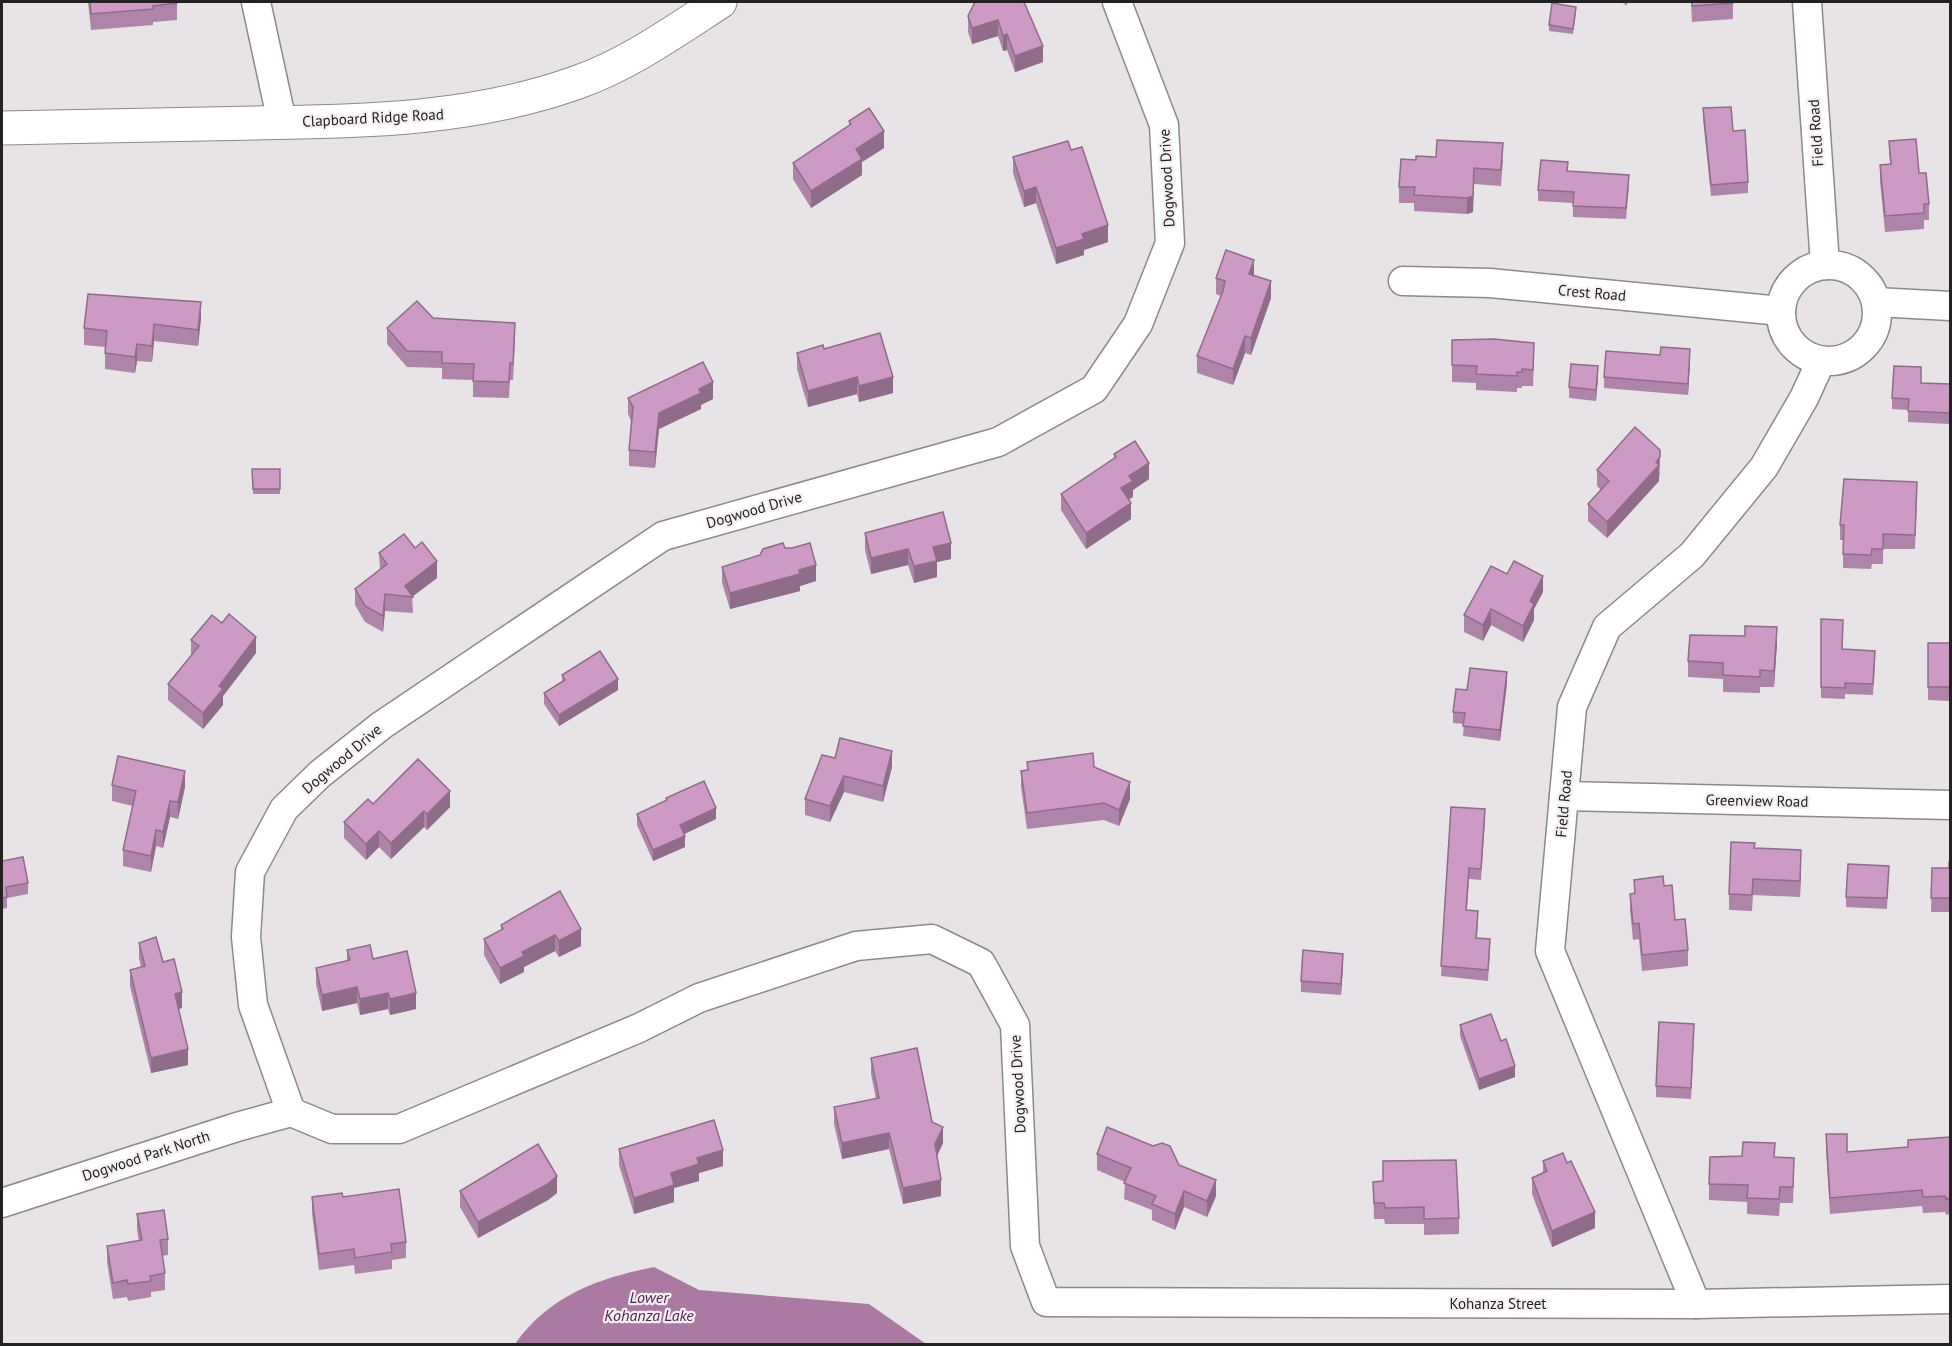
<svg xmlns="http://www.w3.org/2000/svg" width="1952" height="1346" font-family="'PT Sans',sans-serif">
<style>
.water{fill:#aa7aa3}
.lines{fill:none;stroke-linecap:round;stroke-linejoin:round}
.minor-casing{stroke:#8d888c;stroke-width:31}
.secondary-casing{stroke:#8d888c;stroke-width:35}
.minor{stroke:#fff;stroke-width:28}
.secondary{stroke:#fff;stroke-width:33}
.wall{fill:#af84a9}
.shaded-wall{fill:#8f6c8a}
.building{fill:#cc9ac5;stroke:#8f6c8a;stroke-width:1.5}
.labels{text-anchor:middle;stroke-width:4.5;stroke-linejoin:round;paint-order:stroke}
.street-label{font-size:15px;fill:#232122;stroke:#f5f0f4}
.water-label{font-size:16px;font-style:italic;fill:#54194e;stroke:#f5f0f4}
</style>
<rect width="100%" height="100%" fill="#e8e3e7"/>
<!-- water -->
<path class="water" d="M654,1267L699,1290L869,1304L926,1344H515C549,1296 598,1278 654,1267Z"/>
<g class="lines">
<defs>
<g id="minor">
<polyline points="256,2 282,122"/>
<polyline points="1117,2 1164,125 1170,243 1138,324 1094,389 998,442 663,536 382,725 320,774 284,809 250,872 246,937 253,1005 291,1112 332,1129 399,1129 639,1028 699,998 856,946 932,939 981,963 1015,1025 1025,1246 1046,1302 1696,1304 1950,1299"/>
<polyline points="1807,2 1825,265"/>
<circle cx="1829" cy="313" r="48"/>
<polyline points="1403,281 1490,283 1781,311"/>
<polyline points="1876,302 1950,306"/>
<polyline points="1564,796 1950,805"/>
<polyline points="2,1203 237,1127 291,1112"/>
<polyline points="1696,1304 1550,951 1572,707 1607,627 1692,555 1764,467 1804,398 1821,361"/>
</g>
<path id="secondary" d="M2,128C86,126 171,125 256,123C366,121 473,120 578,82C629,64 675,31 720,2"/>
</defs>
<!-- minor casing -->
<use href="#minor" class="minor-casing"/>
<!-- secondary casing -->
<use href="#secondary" class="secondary-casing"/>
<!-- minor -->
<use href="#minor" class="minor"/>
<!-- secondary -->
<use href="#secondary" class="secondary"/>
</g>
<!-- wall -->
<g class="wall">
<polygon points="88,2 177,2 177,20 153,22 153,25 91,30"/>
<polygon points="973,2 1024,2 1043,62 1015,72 1007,50 1003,51 998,36 972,44 968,32 968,16 973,5"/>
<polygon points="1622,2 1627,2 1627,6"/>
<polygon points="1691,2 1733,2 1733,19 1692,22"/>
<polygon points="1576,12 1573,34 1549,31 1549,25"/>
<polygon points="1703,108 1733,131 1748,182 1748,193 1711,196 1703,119"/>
<polygon points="849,121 884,148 862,162 862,175 811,208 793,179 793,163 849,126"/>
<polygon points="1889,141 1919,173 1929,204 1929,220 1924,220 1924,229 1885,232 1880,181 1880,165 1890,164"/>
<polygon points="1071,150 1108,242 1084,250 1084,255 1056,264 1036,203 1024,207 1013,173 1013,157"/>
<polygon points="1503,159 1501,186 1474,184 1473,212 1467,214 1414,211 1414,203 1399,203 1399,187"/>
<polygon points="1568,171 1629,186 1626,219 1573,217 1573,203 1538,201 1538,190"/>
<polygon points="1254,276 1271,298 1251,355 1245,353 1233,385 1197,373 1197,356 1221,296 1216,294 1216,278"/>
<polygon points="201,318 198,346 154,341 152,362 137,361 135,373 105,369 105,347 84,345 84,328"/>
<polygon points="433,318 515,340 513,380 510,380 509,398 473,397 473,380 442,379 442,368 407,367 387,344 387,328"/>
<polygon points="824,349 893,393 859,402 857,394 808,407 797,369 797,353"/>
<polygon points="1534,359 1533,386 1522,386 1522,388 1517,388 1517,392 1476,390 1476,383 1452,382 1452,365"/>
<polygon points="1690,360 1688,395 1604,388 1604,377"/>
<polygon points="1598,377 1596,401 1569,398 1569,387"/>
<polygon points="1921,383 1950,384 1950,424 1908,422 1908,410 1892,409 1892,398"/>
<polygon points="628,398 713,399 701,405 701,409 659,429 655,468 629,466 629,450 631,421 628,414"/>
<polygon points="1114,454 1149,479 1133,490 1133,497 1129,499 1131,519 1086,549 1061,510 1061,494 1114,459"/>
<polygon points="252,469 280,469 280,494 253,494"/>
<polygon points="1597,470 1660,473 1659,475 1659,481 1607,538 1588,521 1588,504 1601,490 1597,486"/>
<polygon points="1917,497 1915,549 1883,549 1883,564 1872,564 1871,569 1843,568 1843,540 1840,540 1840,525"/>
<polygon points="865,533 951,559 937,562 937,577 914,583 908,565 871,574 865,550"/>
<polygon points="785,548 816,581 800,586 800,591 730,609 722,583 722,567"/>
<polygon points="379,553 437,578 412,596 413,613 385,611 383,632 365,622 355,605 355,589 380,570"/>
<polygon points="1507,574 1543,592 1534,609 1534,620 1523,642 1491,625 1483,641 1464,632 1464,615"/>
<polygon points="1821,619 1842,649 1875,662 1873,695 1845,694 1845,699 1821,698"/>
<polygon points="191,640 256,653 223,696 223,705 203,729 168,700 168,684 191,656"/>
<polygon points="1777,643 1774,687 1760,687 1760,693 1723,692 1723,679 1688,677 1688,661"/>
<polygon points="1928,643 1950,643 1950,712 1949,701 1928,700"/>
<polygon points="562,675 618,690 559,726 544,704 544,693 562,681"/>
<polygon points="1507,683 1500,741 1463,736 1464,724 1453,723 1453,712 1467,690"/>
<polygon points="835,758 892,767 883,802 844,792 830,822 805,815 805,799"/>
<polygon points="1027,762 1094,767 1130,799 1119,826 1104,820 1027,829 1021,787 1021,771 1027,770"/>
<polygon points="112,785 185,787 178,819 170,817 163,848 156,846 151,872 123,866 123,850 133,806 112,801"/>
<polygon points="666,798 716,819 684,834 685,847 653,861 637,825 637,814 666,800"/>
<polygon points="373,804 450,807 427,830 424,827 391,859 379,847 366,860 344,838 344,822"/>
<polygon points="1451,807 1485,820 1481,880 1469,879 1467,910 1478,922 1477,938 1490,950 1488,981 1441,976"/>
<polygon points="1755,848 1801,866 1800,897 1753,895 1752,911 1729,910 1729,894"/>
<polygon points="2,861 28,883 28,894 7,898 7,908 2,909"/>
<polygon points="1950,862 1950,912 1931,912 1932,868 1949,868"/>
<polygon points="1889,866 1887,909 1846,907 1846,897"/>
<polygon points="1634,880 1664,886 1675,920 1688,950 1688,966 1642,971 1639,939 1633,940 1630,910 1630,894 1634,894"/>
<polygon points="560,891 581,946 559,957 555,951 524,967 524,972 500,984 484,955 484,939 501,931 501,925"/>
<polygon points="139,943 163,962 182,1008 178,1009 188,1065 151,1073 130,986 130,970 141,967 139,958"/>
<polygon points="347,950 373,959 416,1009 390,1015 388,1009 360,1015 357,1003 322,1011 316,984 316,968 347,961"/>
<polygon points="1343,965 1341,995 1301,992 1301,981"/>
<polygon points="1460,1025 1501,1041 1515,1077 1479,1090 1460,1036"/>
<polygon points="1694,1035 1691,1099 1656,1097 1656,1086"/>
<polygon points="871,1058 932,1122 943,1143 937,1156 941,1196 903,1204 889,1149 842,1159 834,1124 834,1107 876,1099 871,1074"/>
<polygon points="1826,1134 1847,1152 1908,1147 1950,1137 1950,1214 1946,1215 1945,1212 1923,1213 1922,1206 1830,1214 1826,1150"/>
<polygon points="619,1149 723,1166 699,1173 699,1181 674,1188 674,1202 634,1214 619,1165"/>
<polygon points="1097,1154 1179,1165 1216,1196 1207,1217 1184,1207 1175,1230 1152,1220 1152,1210 1124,1199 1125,1182 1097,1170"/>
<polygon points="1775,1157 1794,1174 1793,1203 1780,1203 1779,1216 1747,1214 1747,1202 1709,1200 1709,1184"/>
<polygon points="1543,1161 1595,1228 1552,1247 1532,1194 1532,1178 1543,1173"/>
<polygon points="1373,1182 1459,1218 1459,1234 1424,1235 1424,1224 1385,1224 1384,1219 1374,1219"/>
<polygon points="460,1191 557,1193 548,1200 478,1238 460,1207"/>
<polygon points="312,1197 343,1197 406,1242 406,1258 392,1260 392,1269 355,1274 354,1265 319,1270 312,1213"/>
<polygon points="137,1214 168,1239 168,1255 162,1256 165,1273 165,1290 151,1292 151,1297 128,1301 127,1297 113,1299 107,1262 107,1246 139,1241 137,1230"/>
</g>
<!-- shaded-wall -->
<g class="shaded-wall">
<polygon points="998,20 998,36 972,44 972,28"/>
<polygon points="1007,34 1007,50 1003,51 1003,36"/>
<polygon points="1043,46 1043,62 1015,72 1015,56"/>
<polygon points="884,131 884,148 862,162 862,175 811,208 811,191 856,149"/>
<polygon points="1474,168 1473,212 1467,214 1467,198"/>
<polygon points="1036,187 1036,203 1024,207 1024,191"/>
<polygon points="1108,225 1108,242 1084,250 1084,255 1056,264 1056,248 1082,234"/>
<polygon points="1254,260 1254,276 1249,274"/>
<polygon points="1271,281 1271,298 1251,355 1251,338"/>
<polygon points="201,302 201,318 198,346 198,330"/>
<polygon points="154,324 154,341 152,362 152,346"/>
<polygon points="1245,336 1245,353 1233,385 1233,369"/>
<polygon points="137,344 137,361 135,373 135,357"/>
<polygon points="1690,349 1690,360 1688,395 1688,384"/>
<polygon points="1598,366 1598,377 1596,401 1596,390"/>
<polygon points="857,377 857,394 808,407 808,391"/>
<polygon points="893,377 893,393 859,402 859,386"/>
<polygon points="713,382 713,399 701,405 701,409 659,429 655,468 655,452 659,413 699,389"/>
<polygon points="1660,457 1659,481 1607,538 1607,522"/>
<polygon points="1149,463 1149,479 1133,490 1133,497 1121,504 1121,488 1129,476"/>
<polygon points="1131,503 1131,519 1086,549 1086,533"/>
<polygon points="951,543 951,559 937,562 937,577 914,583 914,566 933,547"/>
<polygon points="908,549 908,565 871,574 871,558"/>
<polygon points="437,561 437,578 412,597 405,586"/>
<polygon points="816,565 816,581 800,586 800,591 730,609 730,593"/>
<polygon points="1543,576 1543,592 1534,609 1534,620 1523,642 1523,626 1530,601"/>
<polygon points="385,594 385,611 383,632 383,616"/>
<polygon points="1491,609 1491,625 1483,641 1483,625"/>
<polygon points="1777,627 1777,643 1774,687 1774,671"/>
<polygon points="256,637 256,653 223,696 223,705 203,729 203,713 219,686"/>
<polygon points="1507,672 1507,683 1500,741 1500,730"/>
<polygon points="618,679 618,690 559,726 559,715"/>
<polygon points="892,751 892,767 883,802 883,786"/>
<polygon points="185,771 185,787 178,819 178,802"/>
<polygon points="844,776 844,792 830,822 830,806"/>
<polygon points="1130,782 1130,799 1119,826 1119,810"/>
<polygon points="450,791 450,807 427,830 427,814"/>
<polygon points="170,801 170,817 163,848 163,832"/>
<polygon points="716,808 716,819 680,836 680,825"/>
<polygon points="424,811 424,827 391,859 391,843"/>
<polygon points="156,830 156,846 151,872 151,856"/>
<polygon points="379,831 379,847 366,860 366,844"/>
<polygon points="685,836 685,847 653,861 653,850"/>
<polygon points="1801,850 1801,866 1800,897 1800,881"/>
<polygon points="581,929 581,946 559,957 559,941"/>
<polygon points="555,935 555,951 524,967 524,972 500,984 500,968 522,952"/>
<polygon points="1343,954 1343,965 1341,995 1341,984"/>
<polygon points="357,987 357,1003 322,1011 322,995"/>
<polygon points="182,992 182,1008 175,1010 175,994"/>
<polygon points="388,993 388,1009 360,1015 360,999"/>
<polygon points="416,993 416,1009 390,1015 390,999"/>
<polygon points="188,1049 188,1065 151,1073 151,1058"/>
<polygon points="1515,1066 1515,1077 1479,1090 1479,1079"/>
<polygon points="943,1127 943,1143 935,1160 935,1144"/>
<polygon points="889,1133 889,1149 842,1159 842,1143"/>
<polygon points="723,1150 723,1166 699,1173 699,1181 674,1188 674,1202 634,1214 634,1198 671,1173 697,1158"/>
<polygon points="557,1176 557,1193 548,1200 478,1238 478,1222"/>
<polygon points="941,1180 941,1196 903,1204 903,1188"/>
<polygon points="1216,1180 1216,1196 1207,1217 1207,1201"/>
<polygon points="1184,1191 1184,1207 1175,1230 1175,1214"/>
<polygon points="1595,1212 1595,1228 1552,1247 1552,1231"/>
</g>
<!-- building -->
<g class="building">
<polygon points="90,2 177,2 177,3 153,6 153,9 91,14"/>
<polygon points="975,2 1024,2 1043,46 1015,56 1007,34 1003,36 998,20 972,28 968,16"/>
<polygon points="1692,2 1733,2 1733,3 1692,6"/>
<polygon points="1552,3 1576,7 1573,29 1549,25"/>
<polygon points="1731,107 1733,131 1745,130 1748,182 1711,185 1703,108"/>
<polygon points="869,108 884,131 856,149 862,159 811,191 793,163 851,124 849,121"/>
<polygon points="1916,139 1919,173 1926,173 1929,204 1924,204 1924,213 1885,216 1880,165 1891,164 1889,141"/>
<polygon points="1437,140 1503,143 1501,170 1474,168 1473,196 1467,198 1414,195 1415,187 1399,187 1401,159 1416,160 1416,156 1436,157"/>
<polygon points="1068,141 1071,150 1082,147 1108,225 1082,234 1084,239 1056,248 1036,187 1024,191 1013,157"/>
<polygon points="1541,160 1568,162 1567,171 1629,175 1626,208 1573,206 1574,192 1538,190"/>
<polygon points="1226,250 1254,260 1249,274 1271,281 1251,338 1245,336 1233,369 1197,356 1223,291 1225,281 1216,278"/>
<polygon points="88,294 201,302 198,330 154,324 152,346 137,344 135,357 105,353 107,331 84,328"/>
<polygon points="417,301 433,318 515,323 513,364 510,363 509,382 473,381 474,364 442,363 442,352 407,351 387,328"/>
<polygon points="880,333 893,377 859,386 857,377 808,391 797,353 823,345 824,349"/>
<polygon points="1494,339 1534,343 1533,370 1522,369 1522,372 1517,372 1517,376 1476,374 1477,366 1452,365 1452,340"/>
<polygon points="1661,347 1690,349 1688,384 1604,377 1606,351 1660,355"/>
<polygon points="703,362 713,382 699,389 701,393 659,413 655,452 629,450 633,407 628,398"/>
<polygon points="1571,364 1598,366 1596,390 1569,387"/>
<polygon points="1894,366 1921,367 1921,383 1950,384 1950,413 1908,411 1909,399 1892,398"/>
<polygon points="1635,427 1660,450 1660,457 1656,462 1659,465 1607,522 1588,504 1609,481 1597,470"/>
<polygon points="1135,441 1149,463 1129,476 1133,481 1121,488 1131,503 1086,533 1061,494 1116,457 1114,454"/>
<polygon points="252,469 280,469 280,489 253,489"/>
<polygon points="1844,479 1917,482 1915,535 1883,534 1883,549 1872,549 1871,555 1843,554 1844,525 1840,525"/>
<polygon points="943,512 951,543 933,547 937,561 914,566 908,549 871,558 865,533"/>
<polygon points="404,534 415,548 422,542 437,561 405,586 413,597 385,594 383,616 365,606 355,589 387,564 379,553"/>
<polygon points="783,543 785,548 792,548 810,543 816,565 799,570 800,574 730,593 722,567 760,555 763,549"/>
<polygon points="1514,561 1543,576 1530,601 1534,604 1523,626 1491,609 1483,625 1464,615 1491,566 1507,574"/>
<polygon points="229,614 256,637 219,686 223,689 203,713 168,684 199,646 191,640 212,615 222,623"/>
<polygon points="1821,619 1843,620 1842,649 1875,651 1873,684 1845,683 1845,688 1821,687"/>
<polygon points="1745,626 1777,627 1774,671 1760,670 1760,677 1723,675 1723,663 1688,661 1690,635 1745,636"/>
<polygon points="1928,643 1950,643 1950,698 1949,687 1928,687"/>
<polygon points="600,651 618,679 559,715 544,693 565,680 562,675"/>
<polygon points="1470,668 1507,672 1500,730 1463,726 1465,713 1453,712 1456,689 1467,690"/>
<polygon points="840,738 892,751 883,786 844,776 830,806 805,799 822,755 835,758"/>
<polygon points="1093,753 1094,767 1130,782 1119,810 1104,803 1027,813 1021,771 1028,770 1027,762"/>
<polygon points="118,756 185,771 178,802 170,801 163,832 156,830 151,856 123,850 136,791 112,785"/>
<polygon points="418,759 450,791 427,814 424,811 391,843 379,831 366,844 344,822 368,799 373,804"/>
<polygon points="704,781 716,808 680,825 685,836 653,850 637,814 667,800 666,798"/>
<polygon points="1451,807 1485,809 1481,869 1469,868 1466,910 1478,911 1476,938 1490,939 1488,970 1441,966"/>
<polygon points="1731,842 1755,843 1754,848 1801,850 1800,881 1753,879 1752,895 1729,894"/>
<polygon points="23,857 28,883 6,887 7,897 2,898 2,861"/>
<polygon points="1949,862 1950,862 1950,898 1931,898 1932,868 1949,868"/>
<polygon points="1848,864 1889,866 1887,898 1846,897"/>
<polygon points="1663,876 1664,886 1672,885 1675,920 1685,919 1688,950 1642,955 1639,923 1633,924 1630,894 1635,893 1634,880"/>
<polygon points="560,891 581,929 559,941 555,935 522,952 524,956 500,968 484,939 503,929 501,925"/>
<polygon points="156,937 163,962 174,959 182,992 175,994 188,1049 151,1058 130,970 145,966 139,943"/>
<polygon points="370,945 373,959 407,951 416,993 390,999 388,993 360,999 357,987 322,995 316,968 350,960 347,950"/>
<polygon points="1303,950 1343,954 1341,984 1301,981"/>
<polygon points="1491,1014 1501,1041 1506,1039 1515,1066 1479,1079 1460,1025"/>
<polygon points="1659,1022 1694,1024 1691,1088 1656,1086"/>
<polygon points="917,1048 932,1122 943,1127 935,1144 941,1180 903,1188 889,1133 842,1143 834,1107 879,1098 871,1058"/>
<polygon points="714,1120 723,1150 697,1158 699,1164 671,1173 674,1185 634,1198 619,1149"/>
<polygon points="1107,1127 1153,1146 1162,1143 1170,1146 1179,1165 1216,1180 1207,1201 1184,1191 1175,1214 1152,1204 1156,1196 1124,1183 1131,1168 1097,1154"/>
<polygon points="1826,1134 1847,1134 1847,1152 1908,1147 1908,1140 1950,1137 1950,1198 1946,1199 1945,1196 1923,1197 1922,1190 1830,1198"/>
<polygon points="1743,1142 1775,1143 1774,1157 1794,1158 1793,1187 1780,1187 1779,1199 1747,1198 1748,1185 1709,1184 1710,1157 1742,1156"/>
<polygon points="538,1144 557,1176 548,1184 478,1222 460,1191"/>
<polygon points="1563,1153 1567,1163 1571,1161 1595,1212 1552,1231 1532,1178 1547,1171 1543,1161"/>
<polygon points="1456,1160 1459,1218 1424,1219 1424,1207 1385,1208 1384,1203 1374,1203 1373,1182 1383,1181 1383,1161"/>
<polygon points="399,1189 406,1242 391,1244 392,1252 355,1258 354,1249 319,1254 312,1197 342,1193 343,1197"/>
<polygon points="164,1210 168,1239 160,1240 165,1273 150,1276 151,1281 128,1284 127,1280 113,1283 107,1246 142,1240 137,1214"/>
</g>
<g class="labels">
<!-- street labels -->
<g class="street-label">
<text transform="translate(373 118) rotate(-3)" y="5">Clapboard Ridge Road</text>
<text transform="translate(1816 133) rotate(-94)" y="5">Field Road</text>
<text transform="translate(1167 178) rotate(-93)" y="5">Dogwood Drive</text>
<text transform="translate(1592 293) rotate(5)" y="5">Crest Road</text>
<text transform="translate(754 510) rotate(-16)" y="5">Dogwood Drive</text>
<text transform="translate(342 759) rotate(-40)" y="5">Dogwood Drive</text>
<text transform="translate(1757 801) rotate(1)" y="5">Greenview Road</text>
<text transform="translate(1564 804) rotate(-85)" y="5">Field Road</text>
<text transform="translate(1018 1084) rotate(-93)" y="5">Dogwood Drive</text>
<text transform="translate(146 1156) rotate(-18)" y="5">Dogwood Park North</text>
<text x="1498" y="1309">Kohanza Street</text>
</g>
<!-- water labels -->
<g class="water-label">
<text x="649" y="1303">Lower<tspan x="649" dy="18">Kohanza Lake</tspan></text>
</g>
</g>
<!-- border -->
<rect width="1952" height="1346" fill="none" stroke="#232122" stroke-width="6"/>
</svg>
